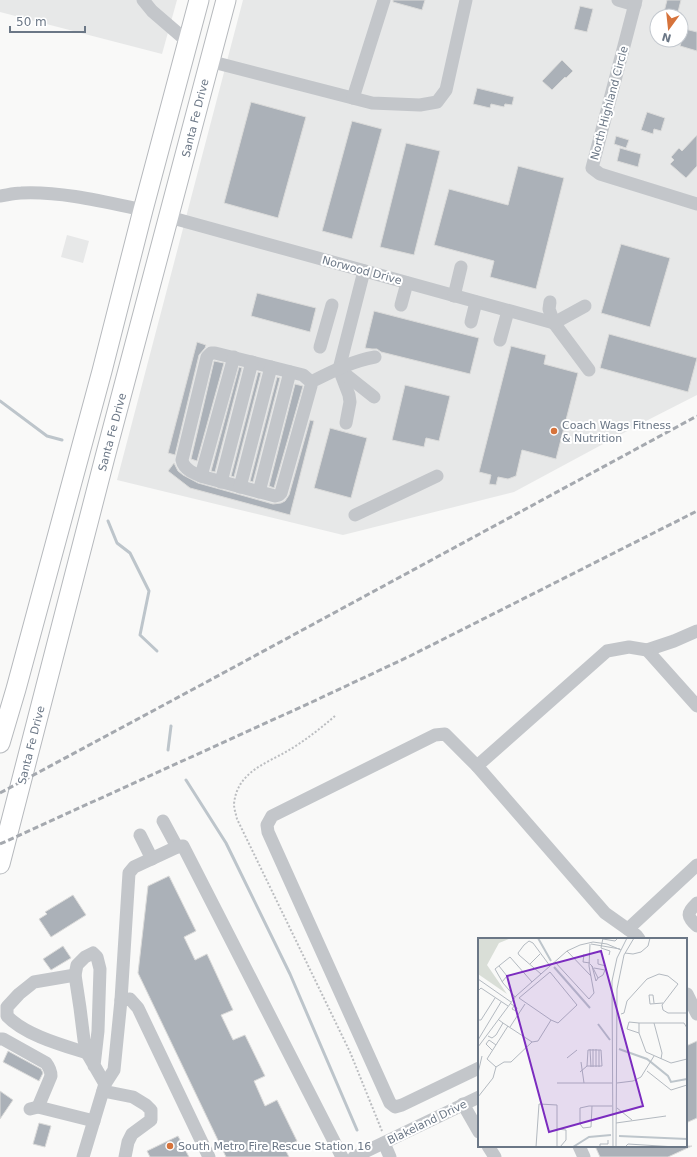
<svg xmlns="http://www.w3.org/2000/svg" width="697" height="1157" font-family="'DejaVu Sans',sans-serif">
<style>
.built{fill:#e7e8e8;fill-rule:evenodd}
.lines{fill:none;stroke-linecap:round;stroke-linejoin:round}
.stream{stroke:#bdc5cb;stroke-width:3}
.building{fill:#abb1b8;stroke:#dbdbda}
.highway-casing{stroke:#b6b9bd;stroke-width:21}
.path{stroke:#bbbdc0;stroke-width:2;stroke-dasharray:2 2;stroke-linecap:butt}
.minor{stroke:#c3c6ca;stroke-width:13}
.highway{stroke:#fff;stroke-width:19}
.rail{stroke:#a5a9af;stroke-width:3;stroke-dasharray:6 3;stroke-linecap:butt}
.poi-dot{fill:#d6733b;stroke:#fff;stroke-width:1.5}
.labels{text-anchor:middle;stroke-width:4;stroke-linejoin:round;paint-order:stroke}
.street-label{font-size:11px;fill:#6b7786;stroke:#fff}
.poi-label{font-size:11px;fill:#6b7786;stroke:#fff;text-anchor:start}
.inset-river{fill:none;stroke:#bdc5cb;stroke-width:2}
.inset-road{fill:none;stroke:#b3b9c0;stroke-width:1}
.view{fill:#7b2cbf;fill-opacity:0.15;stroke:#7b2cbf;stroke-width:2}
.inset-edge{fill:none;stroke:#6b7786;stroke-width:2}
</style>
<rect width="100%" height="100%" fill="#f9f9f8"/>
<!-- built -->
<g class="built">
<polygon points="0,0 177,0 162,54 0,12"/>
<path d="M243,0H697V395L644,422L514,492L343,535L117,480ZM657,16H681V40H657Z"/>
<polygon points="67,235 89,241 83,263 61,257"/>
</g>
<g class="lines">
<!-- stream -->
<g class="stream">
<polyline points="0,401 47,436 62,440"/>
<polyline points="108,521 117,543 130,553 149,591 140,635 157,651"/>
<polyline points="168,750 171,726"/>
<polyline points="186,780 226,843 290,974 357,1130"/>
</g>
</g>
<!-- building -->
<g class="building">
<polygon points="393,0 425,0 422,10 393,2"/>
<polygon points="667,0 681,0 677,16 663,16"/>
<polygon points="580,6 593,9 587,32 574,29"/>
<polygon points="685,29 697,32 697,51 680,46"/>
<polygon points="562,60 573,71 566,78 565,77 552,90 542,81"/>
<polygon points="477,88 514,97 512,105 505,104 504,107 491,104 490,108 473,104"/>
<polygon points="251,102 306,117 278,218 224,203"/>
<polygon points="647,112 665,118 661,131 654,129 653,134 641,130"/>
<polygon points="352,121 382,129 352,239 322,231"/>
<polygon points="697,135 697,166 686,178 670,164 674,160 671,157 679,148 682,151"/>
<polygon points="616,136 629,140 626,148 614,144"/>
<polygon points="406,143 440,151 414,255 380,247"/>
<polygon points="620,148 641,154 638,167 617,161"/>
<polygon points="518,166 564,178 536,289 490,277 494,261 434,245 449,189 508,205"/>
<polygon points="621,244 670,258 650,327 601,313"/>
<polygon points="257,293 316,308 310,332 251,316"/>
<polygon points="374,311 479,338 470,374 381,352 377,349 372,349 365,348"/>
<polygon points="609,334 697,358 688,392 600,368"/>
<polygon points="197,342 206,345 205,348 199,355 175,455 168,453"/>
<polygon points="511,346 546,355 544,364 578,373 556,459 522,450 516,476 508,479 498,477 496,485 489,484 491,475 479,472"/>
<polygon points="214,361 224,363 197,461 191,459"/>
<polygon points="239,367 242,368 215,472 211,471"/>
<polygon points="258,372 261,373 234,477 231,476"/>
<polygon points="277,377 280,378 253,482 250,481"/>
<polygon points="295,384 303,386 274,488 269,486"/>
<polygon points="405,385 450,396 439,441 426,438 424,447 392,440"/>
<polygon points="310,420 314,421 290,515 190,488 168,471 174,463 178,471 183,475 198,483 273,504 281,503 285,501 289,495"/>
<polygon points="330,428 367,438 351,498 314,488"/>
<polygon points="169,876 196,931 184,937 195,960 207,954 233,1010 221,1015 233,1040 245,1035 265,1076 254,1081 265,1106 277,1100 297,1141 284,1147 289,1157 226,1157 138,973 148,886"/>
<polygon points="73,895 86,915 51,937 39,919 47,914 45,912"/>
<polygon points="63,946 71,958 51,970 43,959"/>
<polygon points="697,1041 697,1118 686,1123 686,1046"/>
<polygon points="8,1051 41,1069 43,1073 39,1081 3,1062"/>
<polygon points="0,1091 13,1100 0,1119"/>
<polygon points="39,1123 51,1126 45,1147 33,1144"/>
<polygon points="178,1136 189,1157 150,1157 147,1151"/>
<polygon points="595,1146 692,1146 668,1157 600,1157"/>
</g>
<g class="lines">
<defs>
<g id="highway">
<polyline points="0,743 16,689 102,371 143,210 199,0"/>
<polyline points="0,864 105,457 226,0"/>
</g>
</defs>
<!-- highway casing -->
<use href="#highway" class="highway-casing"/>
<!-- path -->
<path class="path" d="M335,716C321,728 307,739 291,749C268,763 237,771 234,804C234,809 236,814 237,819L350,1052L382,1131"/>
<!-- minor -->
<g class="minor">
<polyline points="143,0 152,11 188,42"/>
<polyline points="618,0 635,5"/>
<polyline points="636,0 592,168 600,174 697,204"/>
<polyline points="209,61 372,103 420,105 437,102 446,90 466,0"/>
<polyline points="353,98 384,0"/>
<path d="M0,196C7,195 14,193 21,193C61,191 105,202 143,210"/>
<polyline points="169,217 554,323"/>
<polyline points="454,296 461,267"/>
<polyline points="550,302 549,309 554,323 589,370"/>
<polyline points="401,305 407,283"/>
<polyline points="471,322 476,302"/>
<polyline points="554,323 585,306"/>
<polyline points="500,340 508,311"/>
<polyline points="320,347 332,305"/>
<polyline points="339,369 364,271"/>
<polyline points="339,369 349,395 350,402 346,423"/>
<polyline points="340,370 374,397"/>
<path d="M311,382L303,375L215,353H211L207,357L182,460C184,470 195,474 204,477L275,496L279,495L281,493L311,386V382C331,372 352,361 375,357"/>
<polyline points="201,476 234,357"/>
<polyline points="221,482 252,362"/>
<polyline points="240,487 271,367"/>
<polyline points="259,492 290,372"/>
<polyline points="355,515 437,476"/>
<polyline points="697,631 674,641 647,650 697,706"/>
<polyline points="477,766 607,651 629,647 647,650"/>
<polyline points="163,821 177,847"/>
<polyline points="140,835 152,859"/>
<path d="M697,903C686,914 687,916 697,926"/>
<polyline points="628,929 697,865"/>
<path d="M75,975L34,982L19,994L7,1007V1016C25,1035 62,1045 87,1053"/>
<polyline points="687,994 697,1014"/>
<polyline points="121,1000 130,999 138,1008 209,1157"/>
<path d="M0,1039H3L46,1063C49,1067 51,1070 51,1076L38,1107"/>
<polyline points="94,1066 98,1031 100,969 97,957 93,953 85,957 77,965 75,975 80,1008 84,1040 87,1053 105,1084"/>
<polyline points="479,1068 402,1105 395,1107 390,1103 268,832 267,825 272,816 435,735 445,734 477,766 605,913 636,935 639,939"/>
<polyline points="103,1091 133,1097 146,1105 151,1110 151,1120 132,1134 128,1142 125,1157"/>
<polyline points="463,1104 479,1132"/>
<polyline points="30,1109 38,1107 94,1121"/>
<polyline points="384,1143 390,1157"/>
<polyline points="488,1146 495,1157"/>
<polyline points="579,1146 584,1157"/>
<polyline points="83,1157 105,1084 114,1070 121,1000 129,873 134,867 177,847 183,846 342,1157"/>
<polyline points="354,1157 479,1097"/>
</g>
<!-- highway -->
<use href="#highway" class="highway"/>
<!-- rail -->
<g class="rail">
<polyline points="0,793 201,685 697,416"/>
<polyline points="0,844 312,702 410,656 697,511"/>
</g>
</g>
<!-- markers -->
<g class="poi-dot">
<circle cx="554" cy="431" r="4"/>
<circle cx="170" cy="1146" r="4"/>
</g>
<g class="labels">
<!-- street labels -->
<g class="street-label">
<text transform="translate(609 103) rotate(-75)" y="4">North Highland Circle</text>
<text transform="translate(195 118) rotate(-76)" y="4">Santa Fe Drive</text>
<text transform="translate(362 270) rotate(15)" y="4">Norwood Drive</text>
<text transform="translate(112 432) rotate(-75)" y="4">Santa Fe Drive</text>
<text transform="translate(31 745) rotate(-76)" y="4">Santa Fe Drive</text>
<text transform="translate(427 1122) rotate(-26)" y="4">Blakeland Drive</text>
</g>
<!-- poi labels -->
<g class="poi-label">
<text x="562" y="429">Coach Wags Fitness<tspan x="562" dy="13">&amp; Nutrition</tspan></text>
<text x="178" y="1150">South Metro Fire Rescue Station 16</text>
</g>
</g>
<!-- overview -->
<g transform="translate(478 938)">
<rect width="209" height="209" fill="#f9f9f8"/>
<path d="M0,0H33L21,5L9,27L29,56L0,36Z" fill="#d9ded7"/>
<path class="inset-river" d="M60,0L73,23M76,29L112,70M120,86L132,102M141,111L169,121L190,138L193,144L209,141M141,198L209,201M95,209L111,199L133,197"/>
<path class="inset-road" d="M125,0L123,10L132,13L131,17M125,1L137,3L140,0M113,6L142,11M89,13L113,38M147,15L155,16L163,14L170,8L172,0M106,16L105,24L112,25M120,21V26L128,28M77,24L111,61L116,55L111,28L112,6M52,26L62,16M112,26L114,28L120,40L118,43L114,28M21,28L29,38L24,44M116,30L127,32L125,37L120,40M63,36L41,17L40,15L46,7L51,3L55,5L72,28M0,41L33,64M0,53L3,50L30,68M37,59L25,45L17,31L32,19L54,44M32,65L36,68L39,70L38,73L34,71L36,68M176,65L175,57H171L172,66L185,65M143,76L146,75L149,63L169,41L181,36L190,38L200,46L184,67L185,72L190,75H209M0,82H3L17,60M25,85L54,104L33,124H26L18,129L9,121L30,88M161,85L151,84L149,91L161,95M176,85L184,115L183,121M32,89L47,66M209,90L206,85H161V95L168,114L193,125L209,121M10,98L14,100L18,97L25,85L21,82M0,102L23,64M54,104L60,103L73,82L41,60L72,34L99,67L80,85L73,82M0,109L38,58L89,13L102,7L115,4L129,6L143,12M112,111L113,129M115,111V129M118,111V129M14,112L8,106L11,102L18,107M89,120L99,112M103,124L106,145M121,129V112M169,133L193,152L209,147M102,134L109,128L110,112H123L124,128H109M0,135L4,118M79,145H134M139,145L155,143L163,139L176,118M0,159L15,140L18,129M114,168L113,189L105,190L102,186V170L111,168H134M139,170L154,182M138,185L188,178M79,191L88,192V202L82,209M58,209L61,166L79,167V209M122,209V206H130V202M135,209L134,43L139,20L149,0M138,209L139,51L146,17L156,0M147,209L150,206L198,209"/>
<path class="view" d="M123,13L165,168L71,194L29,38Z"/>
<rect width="209" height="209" class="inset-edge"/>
</g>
<!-- north arrow -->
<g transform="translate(669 28) rotate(195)"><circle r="19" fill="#ffffff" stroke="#c4c9cf"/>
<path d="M0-3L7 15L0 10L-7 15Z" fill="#d6733b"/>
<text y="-6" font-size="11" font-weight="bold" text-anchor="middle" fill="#6b7786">N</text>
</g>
<!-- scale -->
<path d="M10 26v6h75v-6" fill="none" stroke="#6b7786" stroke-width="2"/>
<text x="16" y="26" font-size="12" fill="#6b7786" stroke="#ffffff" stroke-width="3" paint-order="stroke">50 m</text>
</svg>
